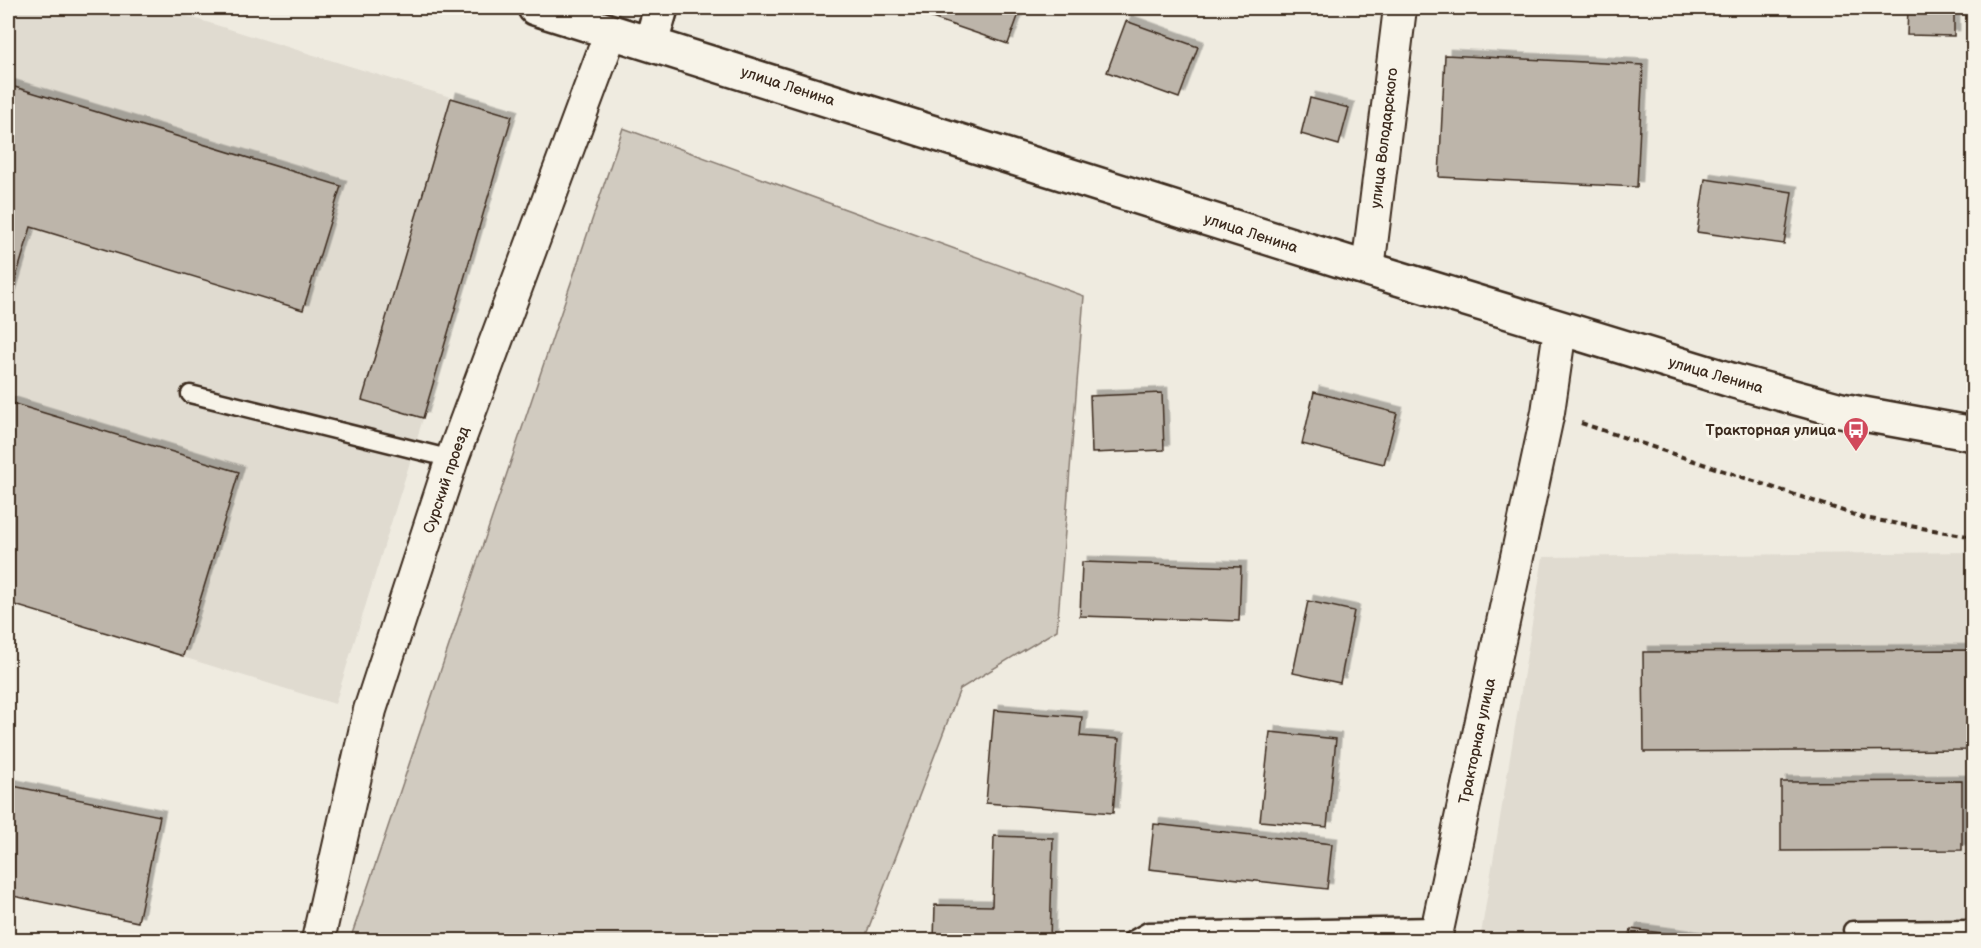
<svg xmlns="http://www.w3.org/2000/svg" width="1981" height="948" font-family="'Balsamiq Sans',sans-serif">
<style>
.built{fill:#e0dbd0}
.green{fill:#d1cbc0;stroke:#867a6f;stroke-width:1.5}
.building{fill:#bdb5aa;stroke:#3b2a1e;stroke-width:1.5;filter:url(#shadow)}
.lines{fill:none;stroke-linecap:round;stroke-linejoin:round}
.lane-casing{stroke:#3b2a1e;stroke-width:21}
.street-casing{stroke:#3b2a1e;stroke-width:36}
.secondary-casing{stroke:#3b2a1e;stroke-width:38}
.path{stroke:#3b2a1e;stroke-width:4;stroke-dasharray:6 4.5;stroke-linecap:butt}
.lane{stroke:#f7f3e8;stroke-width:16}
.street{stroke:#f7f3e8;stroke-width:32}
.secondary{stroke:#f7f3e8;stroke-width:33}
.labels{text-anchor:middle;stroke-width:6;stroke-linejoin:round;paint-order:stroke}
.street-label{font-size:15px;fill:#3b2a1e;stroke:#f7f3e8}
.poi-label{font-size:15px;font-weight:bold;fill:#3b2a1e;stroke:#f7f3e8;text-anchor:end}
</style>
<defs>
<filter id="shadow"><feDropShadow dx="5.5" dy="-5.5" stdDeviation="0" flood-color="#0004"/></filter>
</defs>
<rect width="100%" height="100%" fill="#efebe0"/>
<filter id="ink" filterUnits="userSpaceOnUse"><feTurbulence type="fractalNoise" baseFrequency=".0167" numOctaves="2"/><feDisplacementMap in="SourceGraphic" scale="12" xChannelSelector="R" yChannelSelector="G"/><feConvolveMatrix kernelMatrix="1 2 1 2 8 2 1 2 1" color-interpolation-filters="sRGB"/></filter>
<g filter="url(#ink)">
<!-- built -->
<g class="built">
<polygon points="8,8 161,8 512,116 414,449 335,704 8,603"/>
<polygon points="1973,552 1973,940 1480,940 1543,557"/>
</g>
<!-- green -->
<polygon class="green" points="623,128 1084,296 1057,630 960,689 864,940 350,940"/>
<!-- building -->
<g class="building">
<polygon points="903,8 1021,8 1008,44"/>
<polygon points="1908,8 1954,8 1954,36 1907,35"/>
<polygon points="1126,21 1198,47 1179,98 1107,72"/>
<polygon points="1445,55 1643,65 1637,187 1439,177"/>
<polygon points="8,85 341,186 303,310 31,227 8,304"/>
<polygon points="451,98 512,116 423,418 362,400"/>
<polygon points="1310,98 1349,108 1339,145 1301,134"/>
<polygon points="1705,179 1792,192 1784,244 1697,232"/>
<polygon points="1314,392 1397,413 1384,464 1302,444"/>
<polygon points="1162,393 1164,450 1092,453 1090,396"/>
<polygon points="8,402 239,472 183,656 8,603"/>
<polygon points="1082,562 1241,567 1239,621 1080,616"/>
<polygon points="1308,601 1354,611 1340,683 1293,673"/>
<polygon points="1974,650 1974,750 1644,752 1643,652"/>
<polygon points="994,710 1082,717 1080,736 1119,739 1113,813 986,803"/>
<polygon points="1270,732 1336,739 1327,827 1260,821"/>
<polygon points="1962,781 1962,850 1781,851 1781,782"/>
<polygon points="8,785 160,816 138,922 8,895"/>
<polygon points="1154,824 1332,844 1327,889 1149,869"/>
<polygon points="994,836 1053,838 1050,940 934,940 935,905 992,906"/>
<polygon points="1631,929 1715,940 1629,940"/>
</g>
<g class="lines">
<defs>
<g id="lane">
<polyline points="190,394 452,459"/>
<polyline points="1852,930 1974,929"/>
<polyline points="1132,940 1148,931 1438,926"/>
</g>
<g id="street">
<polyline points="1368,269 1400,8"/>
<polyline points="318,940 370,710 452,459 611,32"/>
<polyline points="1435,940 1548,412 1560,329"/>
</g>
<g id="secondary">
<polyline points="535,8 1368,269 1734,381 1841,410 1974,434"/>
<polyline points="651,43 661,8"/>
</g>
</defs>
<!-- lane casing -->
<use href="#lane" class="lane-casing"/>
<!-- street casing -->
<use href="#street" class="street-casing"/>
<!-- secondary casing -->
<use href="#secondary" class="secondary-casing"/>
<!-- path -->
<polyline class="path" points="1581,423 1864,518 1974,537"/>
<!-- lane -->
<use href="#lane" class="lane"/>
<!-- street -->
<use href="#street" class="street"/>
<!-- secondary -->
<use href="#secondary" class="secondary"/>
</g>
</g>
<!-- icons -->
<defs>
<symbol id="bus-pin" viewBox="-11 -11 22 30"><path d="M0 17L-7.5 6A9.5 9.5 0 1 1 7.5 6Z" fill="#d1495b" stroke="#f7f3e8"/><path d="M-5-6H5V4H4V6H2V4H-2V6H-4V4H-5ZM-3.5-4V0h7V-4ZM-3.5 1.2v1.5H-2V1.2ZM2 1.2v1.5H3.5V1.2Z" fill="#fff"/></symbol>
</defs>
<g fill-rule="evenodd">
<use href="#bus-pin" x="1841" y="415" width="30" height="40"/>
</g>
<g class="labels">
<!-- street labels -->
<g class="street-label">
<text transform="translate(788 86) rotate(18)" y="5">улица Ленина</text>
<text transform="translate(1384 138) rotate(-83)" y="5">улица Володарского</text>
<text transform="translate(1251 233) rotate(18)" y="5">улица Ленина</text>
<text transform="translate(1716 375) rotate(16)" y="5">улица Ленина</text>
<text transform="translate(446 480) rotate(-71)" y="5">Сурский проезд</text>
<text transform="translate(1477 741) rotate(-78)" y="5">Тракторная улица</text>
</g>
<!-- poi labels -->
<g class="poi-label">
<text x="1836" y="435">Тракторная улица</text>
</g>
</g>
<!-- margin -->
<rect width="1981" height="948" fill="none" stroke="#f7f3e8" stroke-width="30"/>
<rect x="15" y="15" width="1951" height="918" fill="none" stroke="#3b2a1e" stroke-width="2" filter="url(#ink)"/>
</svg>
